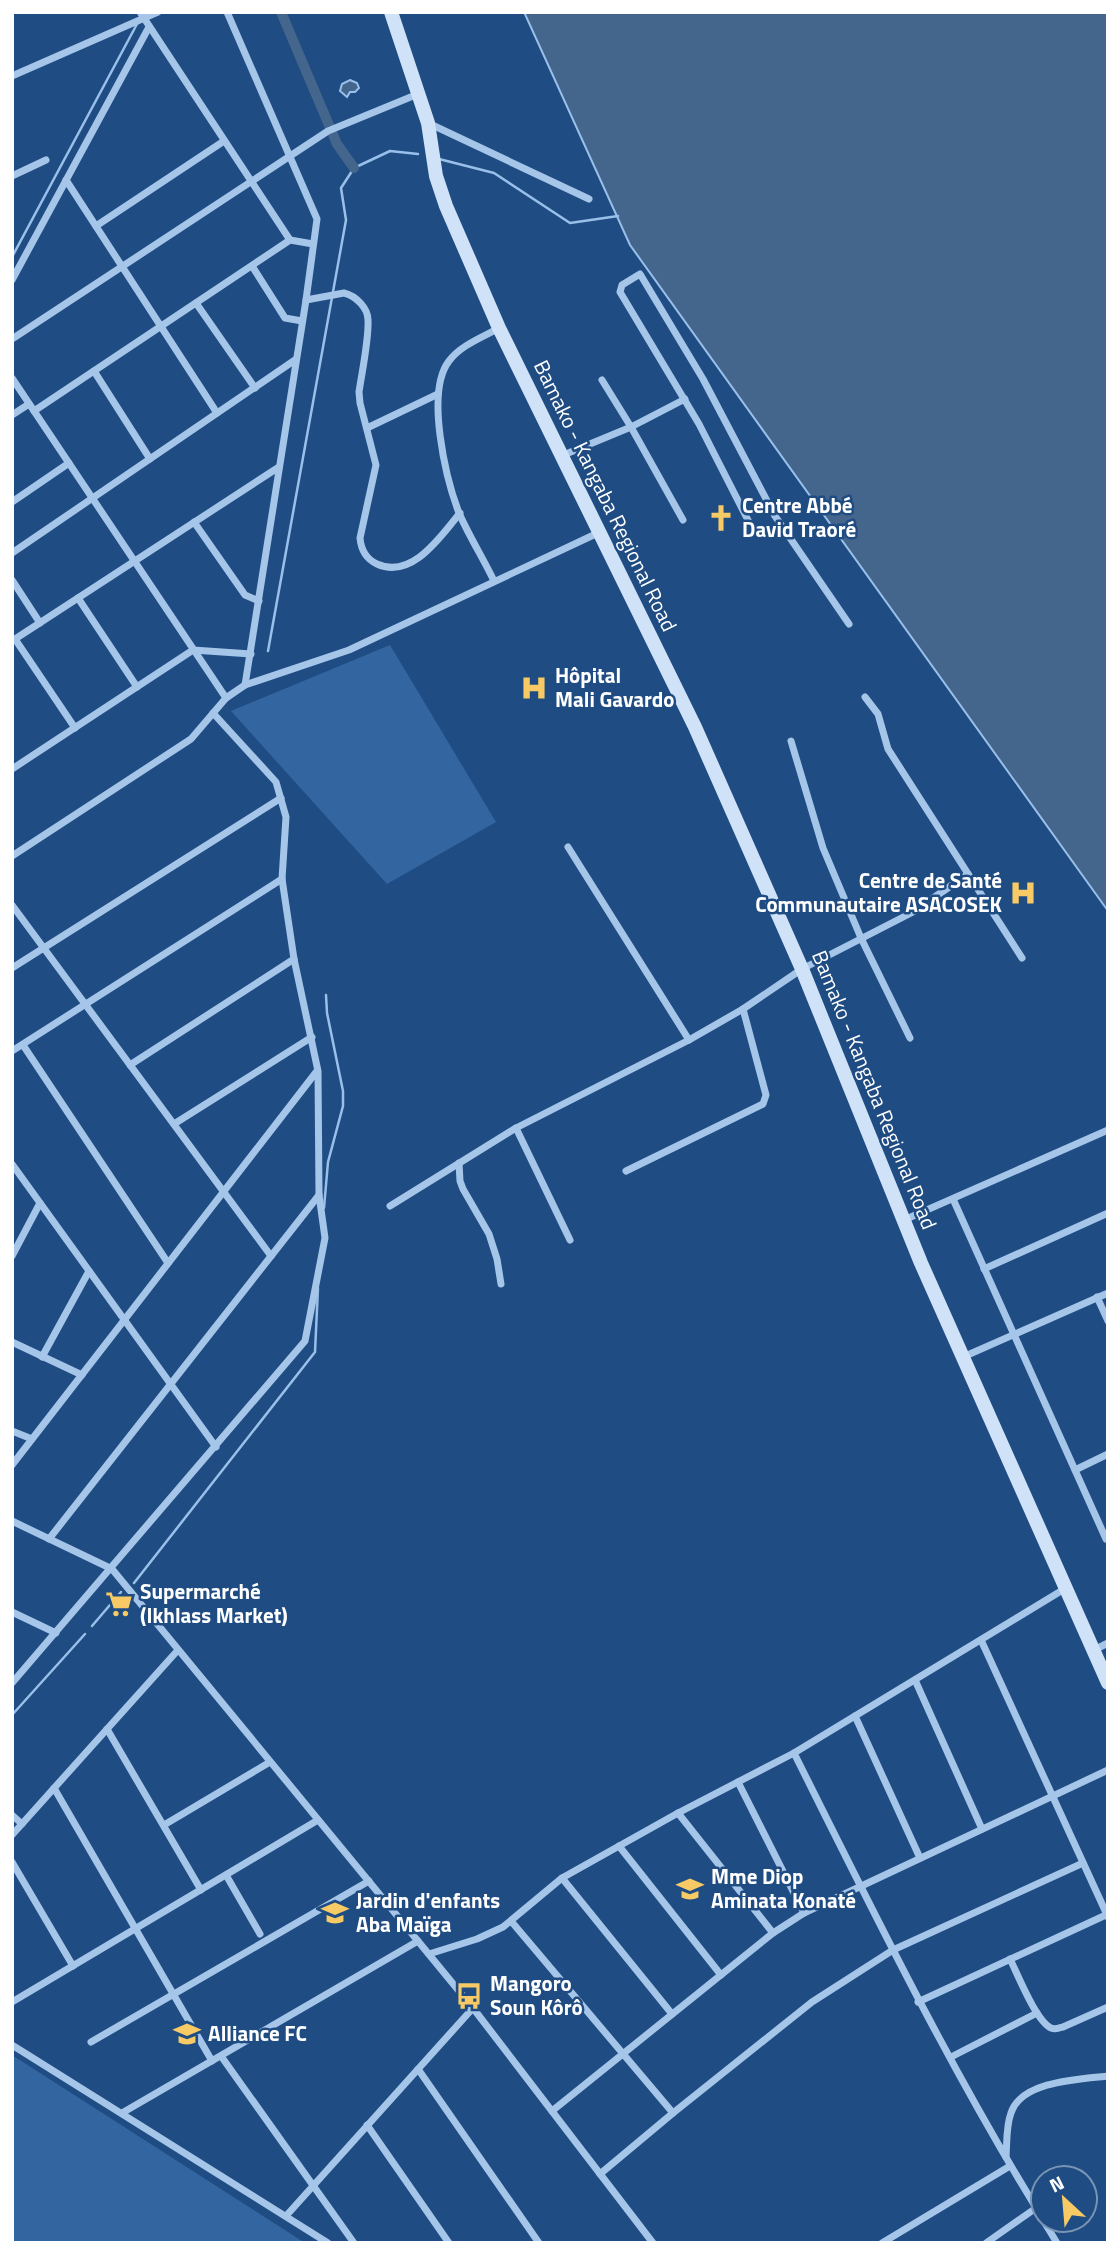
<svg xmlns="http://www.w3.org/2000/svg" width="1120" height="2255" font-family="'Titillium Web',sans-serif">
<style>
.green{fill:#3366a0}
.water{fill:#44658c;stroke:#99c0ea;stroke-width:2}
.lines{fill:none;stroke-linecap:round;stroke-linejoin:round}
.stream{stroke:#99c0ea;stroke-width:2.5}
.canal{stroke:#44658c;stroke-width:10}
.street{stroke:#a5c5e9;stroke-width:7}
.secondary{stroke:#d0e2f7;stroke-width:14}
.labels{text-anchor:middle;stroke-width:5;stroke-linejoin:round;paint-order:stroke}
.street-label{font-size:21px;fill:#fff;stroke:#1f4c82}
.poi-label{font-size:21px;font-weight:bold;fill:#fff;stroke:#1f4c82;text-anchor:start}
</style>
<rect width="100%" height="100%" fill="#1f4c82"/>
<!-- green -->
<g class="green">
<polygon points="390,645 496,822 387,884 231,711"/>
<polygon points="12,2055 305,2243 12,2243"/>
</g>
<!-- water -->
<g class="water">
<polygon points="524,12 1108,12 1108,911 630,245"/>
<polygon points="350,80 357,83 359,88 355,92 350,92 347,97 340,91 342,84"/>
</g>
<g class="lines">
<!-- stream -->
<g class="stream">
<polyline points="439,159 494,173 570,223 618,216"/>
<polyline points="12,257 137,24"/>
<polyline points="268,651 346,220 341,188 354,168 390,151 418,154"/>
<polyline points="324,1208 328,1162 343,1106 343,1091 327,1013 326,995"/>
<polyline points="134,1583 315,1352 318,1288"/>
<polyline points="92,1626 121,1592"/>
<polyline points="12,1715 85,1634"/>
</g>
<!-- canal -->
<polyline class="canal" points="281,12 337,144 354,168"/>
<!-- street -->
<g class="street">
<polyline points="140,12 290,240"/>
<polyline points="227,12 317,219 306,300 245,685"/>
<polyline points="12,76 158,12"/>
<polyline points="428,123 589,199"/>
<polyline points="12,176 46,160"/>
<polyline points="66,180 217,413"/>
<polyline points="96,226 224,141"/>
<polyline points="252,266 285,318 302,321"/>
<polyline points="12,280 149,27"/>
<path d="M306,300L344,293C356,296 368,308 368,320C369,339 362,372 359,392L360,403L376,465L360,538C361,549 366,559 377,564C412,580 441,536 460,513"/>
<polyline points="196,303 255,388"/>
<polyline points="12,339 328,131 418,94"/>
<polyline points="94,371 150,459"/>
<polyline points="12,378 226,698"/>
<polyline points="602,380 631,427 685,399"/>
<polyline points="34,411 290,240 313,244"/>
<polyline points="12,415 29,404"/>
<polyline points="367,428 438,394"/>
<polyline points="561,456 631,427 683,520"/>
<polyline points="12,502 69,463"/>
<polyline points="194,522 245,595 259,601"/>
<polyline points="752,528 699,424 620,292 622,285 640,274 703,379 775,516 849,624"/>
<polyline points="12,553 295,360"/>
<polyline points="12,580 40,623"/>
<path d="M494,581C483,558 469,536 459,513C446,479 425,392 449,361C461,345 483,337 499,328"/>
<polyline points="78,598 137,687"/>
<polyline points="15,639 75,728"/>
<polyline points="12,641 279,467"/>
<polyline points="865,697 878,714 888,749 1022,958"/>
<polyline points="791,741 823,848 861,938 910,1038"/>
<polyline points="12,769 193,650 251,654"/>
<polyline points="568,847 689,1040"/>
<polyline points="12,856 191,739 226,698 245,685 349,650 600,532"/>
<polyline points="12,905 271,1256"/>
<polyline points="12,968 281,798"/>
<polyline points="23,1045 168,1263"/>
<polyline points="12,1051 282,879"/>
<polyline points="130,1065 294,959"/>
<polyline points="174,1124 312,1037"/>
<polyline points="516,1128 570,1240"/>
<polyline points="459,1163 460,1181 463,1189 489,1234 497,1259 501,1284"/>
<polyline points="12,1164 216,1447"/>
<polyline points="626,1171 763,1104 766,1095 743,1009"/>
<polyline points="953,1199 1106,1539"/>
<polyline points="390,1206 516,1128 689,1040 743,1009 802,969 913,912 968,874"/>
<polyline points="904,1220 1108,1130"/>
<polyline points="12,1256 40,1203"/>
<polyline points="984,1269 1108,1213"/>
<polyline points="1097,1297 1108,1321"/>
<polyline points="12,1342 82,1375"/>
<polyline points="42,1357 89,1271"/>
<polyline points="963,1357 1108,1293"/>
<polyline points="12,1431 32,1439"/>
<polyline points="12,1465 317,1071"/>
<polyline points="1075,1470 1108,1454"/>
<polyline points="12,1521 112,1569 473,2008 653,2243"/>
<polyline points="49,1539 319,1195"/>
<polyline points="12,1612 56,1633"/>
<polyline points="981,1640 1108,1917"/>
<polyline points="1094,1650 1108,1643"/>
<polyline points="915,1680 982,1829"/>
<polyline points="12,1683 305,1341 325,1238 319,1195 318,1071 294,959 282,879 286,817 276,782 213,713"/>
<polyline points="855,1716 920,1858"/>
<polyline points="107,1729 201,1890"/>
<path d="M794,1753C873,1911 950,2069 1043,2219"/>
<polyline points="738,1782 804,1913"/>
<polyline points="54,1788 212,2061"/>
<polyline points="678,1813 773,1933"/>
<polyline points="12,1815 22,1824"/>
<polyline points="164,1825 270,1762"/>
<polyline points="12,1835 178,1650"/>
<polyline points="619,1846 721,1975"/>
<polyline points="12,1862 73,1966"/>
<polyline points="226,1875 260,1934"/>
<polyline points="562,1878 672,2014"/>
<polyline points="511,1921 673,2113"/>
<polyline points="429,1954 477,1939 503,1927 562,1878 678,1813 794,1753 1066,1588"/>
<path d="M1010,1959C1018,1975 1036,2021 1051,2028C1056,2030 1058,2028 1063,2027L1108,2007"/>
<polyline points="12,2002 318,1820"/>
<polyline points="918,2002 1108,1914"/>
<polyline points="91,2042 369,1881"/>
<polyline points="12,2045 328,2243"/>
<polyline points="221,2056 354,2243"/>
<polyline points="951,2057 1037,2013"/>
<polyline points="418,2069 539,2243"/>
<polyline points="552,2111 773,1933 804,1913 1108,1770"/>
<polyline points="122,2113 418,1941"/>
<polyline points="367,2125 449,2243"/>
<path d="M1006,2157C1007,2143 1006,2126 1011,2113C1021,2081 1080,2079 1108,2076"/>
<polyline points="600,2174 673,2113 812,2002 893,1950 1083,1863"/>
<polyline points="286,2216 473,2008"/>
<polyline points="1043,2220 1057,2243"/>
<polyline points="882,2243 1010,2166"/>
<polyline points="986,2243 1036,2208"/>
</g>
<!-- secondary -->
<polyline class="secondary" points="391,12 428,123 436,176 446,206 499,328 695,727 802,969 921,1263 1108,1683"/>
</g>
<!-- icons -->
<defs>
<symbol id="church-bare" viewBox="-9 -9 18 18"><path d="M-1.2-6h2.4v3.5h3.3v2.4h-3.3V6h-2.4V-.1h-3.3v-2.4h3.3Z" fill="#f7ca65" stroke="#1f4c82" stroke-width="2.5" paint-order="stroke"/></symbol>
<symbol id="hospital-bare" viewBox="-9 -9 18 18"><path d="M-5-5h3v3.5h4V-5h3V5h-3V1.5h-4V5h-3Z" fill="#f7ca65" stroke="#1f4c82" stroke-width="2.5" paint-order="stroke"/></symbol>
<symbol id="supermarket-bare" viewBox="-9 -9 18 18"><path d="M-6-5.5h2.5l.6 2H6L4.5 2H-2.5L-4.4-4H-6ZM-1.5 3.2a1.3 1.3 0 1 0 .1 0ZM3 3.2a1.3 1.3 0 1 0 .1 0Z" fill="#f7ca65" stroke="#1f4c82" stroke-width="2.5" paint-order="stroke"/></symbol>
<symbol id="school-bare" viewBox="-9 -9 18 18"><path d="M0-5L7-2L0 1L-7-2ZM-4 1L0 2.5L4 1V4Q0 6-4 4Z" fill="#f7ca65" stroke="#1f4c82" stroke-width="2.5" paint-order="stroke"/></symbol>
<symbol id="bus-bare" viewBox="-9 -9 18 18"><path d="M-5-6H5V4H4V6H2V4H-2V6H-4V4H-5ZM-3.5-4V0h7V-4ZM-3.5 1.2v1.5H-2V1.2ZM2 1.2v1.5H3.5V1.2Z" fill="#f7ca65" stroke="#1f4c82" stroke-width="2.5" paint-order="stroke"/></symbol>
</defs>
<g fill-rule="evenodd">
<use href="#church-bare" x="702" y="499" width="38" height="38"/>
<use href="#hospital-bare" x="515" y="669" width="38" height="38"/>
<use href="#hospital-bare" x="1004" y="874" width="38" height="38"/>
<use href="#supermarket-bare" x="100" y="1585" width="38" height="38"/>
<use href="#school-bare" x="671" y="1870" width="38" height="38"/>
<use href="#school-bare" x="316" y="1894" width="38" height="38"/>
<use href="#bus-bare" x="450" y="1977" width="38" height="38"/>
<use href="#school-bare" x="168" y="2015" width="38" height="38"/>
</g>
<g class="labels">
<!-- street labels -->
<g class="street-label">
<text transform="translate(605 496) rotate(64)" y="7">Bamako - Kangaba Regional Road</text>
<text transform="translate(874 1090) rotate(68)" y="7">Bamako - Kangaba Regional Road</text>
</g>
<!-- poi labels -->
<g class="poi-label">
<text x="742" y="513">Centre Abbé<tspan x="742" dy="24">David Traoré</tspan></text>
<text x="555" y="683">Hôpital<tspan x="555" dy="24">Mali Gavardo</tspan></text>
<text x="1002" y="888" text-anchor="end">Centre de Santé<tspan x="1002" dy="24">Communautaire ASACOSEK</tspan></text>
<text x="140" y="1599">Supermarché<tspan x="140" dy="24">(Ikhlass Market)</tspan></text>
<text x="711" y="1884">Mme Diop<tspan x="711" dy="24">Aminata Konaté</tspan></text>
<text x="356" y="1908">Jardin d'enfants<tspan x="356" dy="24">Aba Maïga</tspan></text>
<text x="490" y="1991">Mangoro<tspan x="490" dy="24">Soun Kôrô</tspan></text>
<text x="208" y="2041">Alliance FC</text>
</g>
</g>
<!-- border -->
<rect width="1120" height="2255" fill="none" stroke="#ffffff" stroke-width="28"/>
<!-- north arrow -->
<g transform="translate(1064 2199) rotate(334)"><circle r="33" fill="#1f4c82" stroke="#7994b4" stroke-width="2"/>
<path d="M0-5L12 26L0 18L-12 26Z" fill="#f7ca65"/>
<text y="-10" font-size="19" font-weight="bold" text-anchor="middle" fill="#ffffff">N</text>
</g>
</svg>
